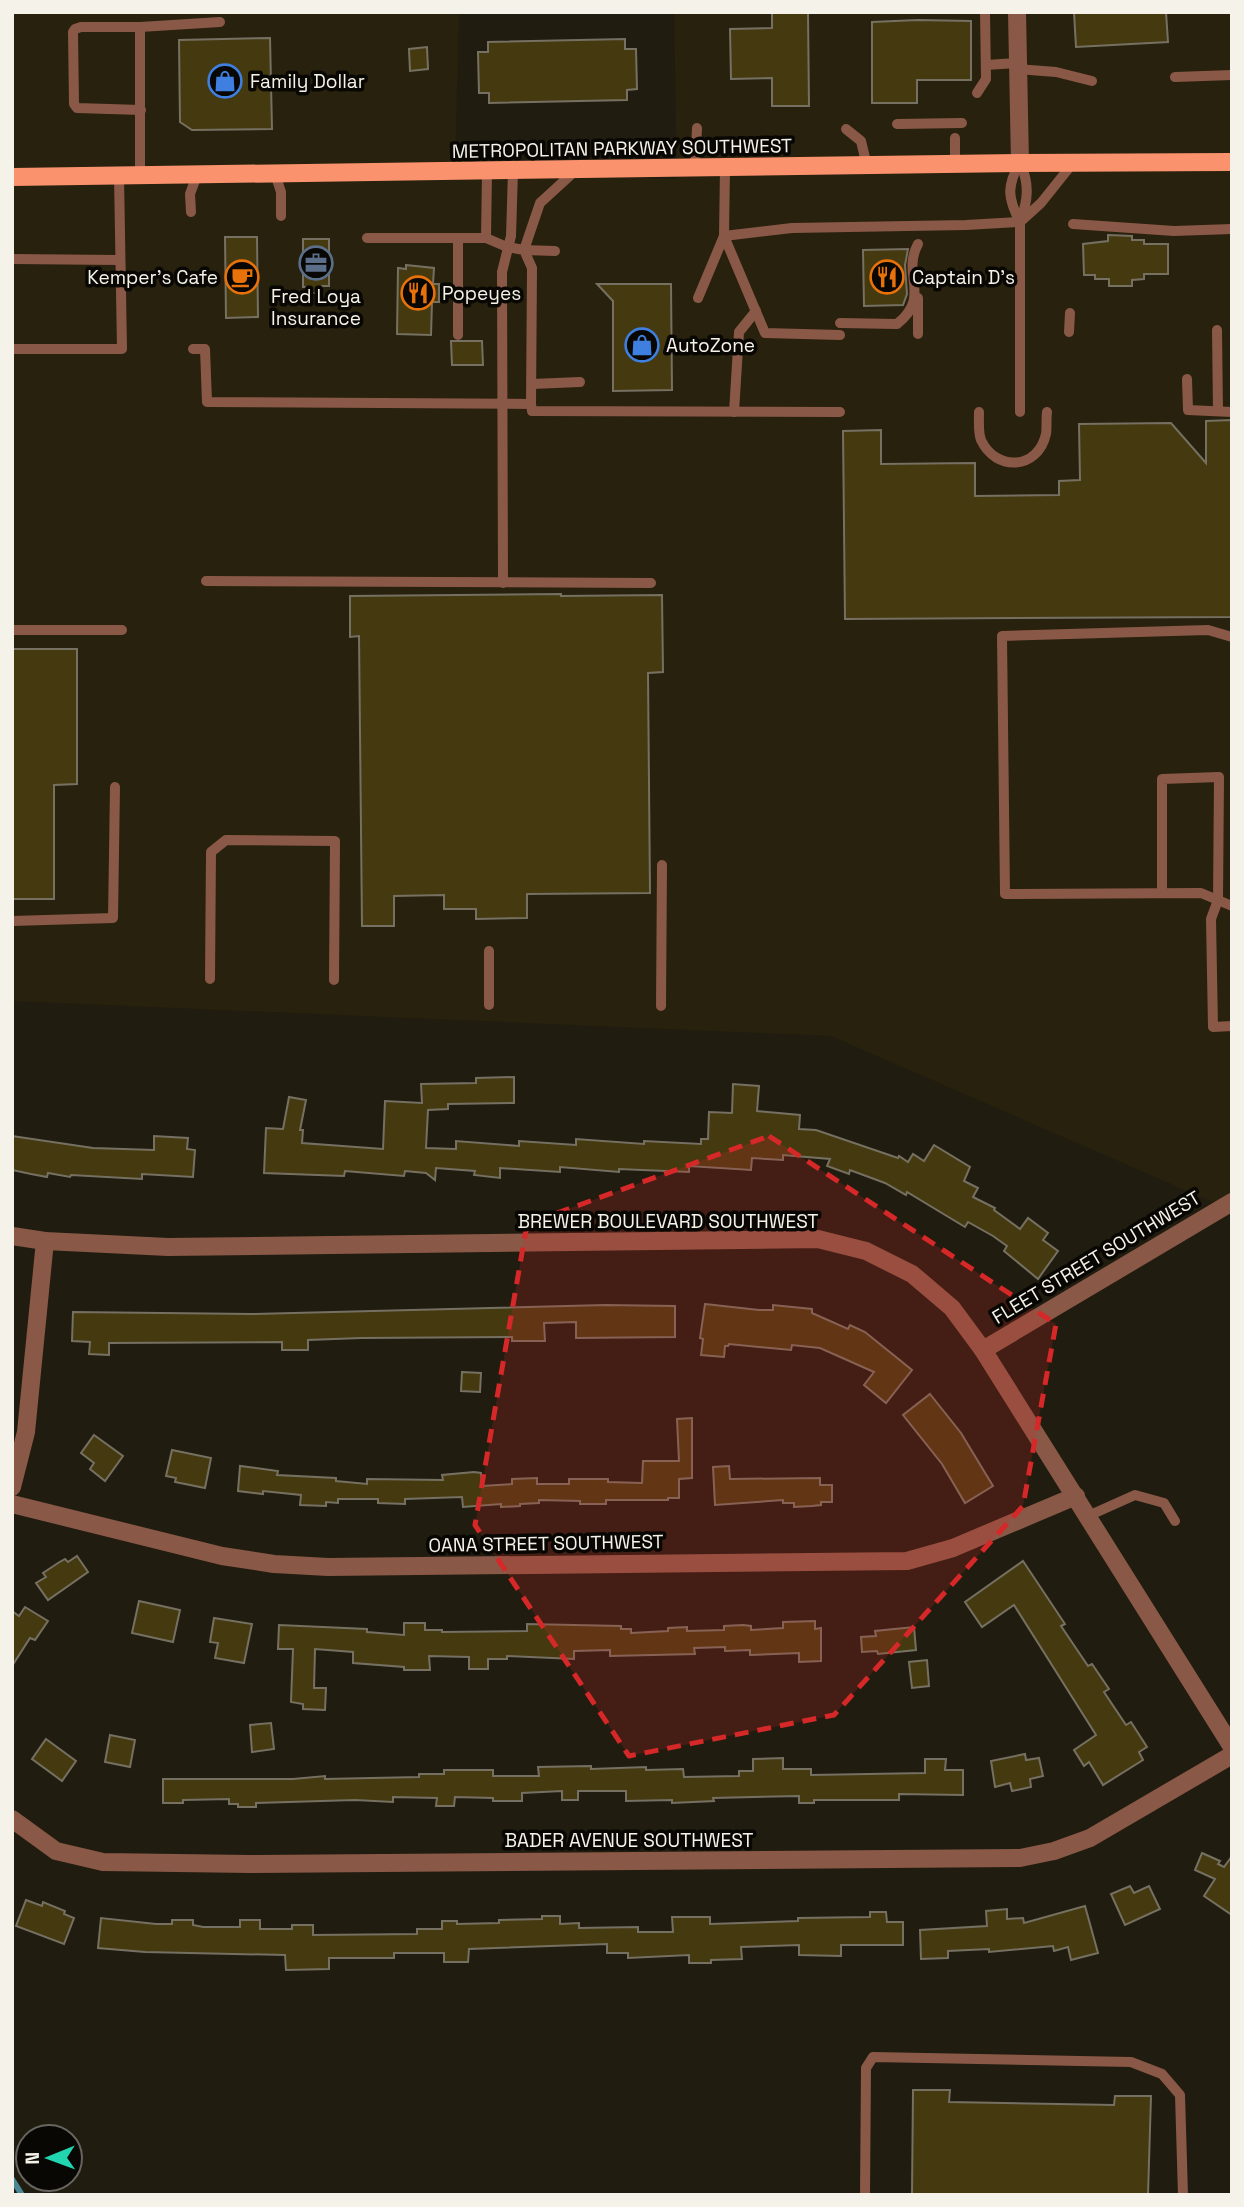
<svg xmlns="http://www.w3.org/2000/svg" width="1244" height="2207" font-family="'Space Grotesk',sans-serif">
<style>
.built{fill:#27210d}
.lines{fill:none;stroke-linecap:round;stroke-linejoin:round}
.stream{stroke:#4a8894;stroke-width:6}
.building{fill:#453910;stroke:#757061;stroke-width:2}
.lane{stroke:#8a5847;stroke-width:10}
.street{stroke:#8a5847;stroke-width:18}
.primary{stroke:#fb926e;stroke-width:18}
.marked{fill:#d62828;fill-opacity:0.2;stroke:#d62828;stroke-width:5;stroke-dasharray:14 9;stroke-linejoin:round}
.labels{text-anchor:middle;stroke-width:7;stroke-linejoin:round;paint-order:stroke}
.poi-label{font-size:19px;fill:#f5f2e9;stroke:#080703;text-anchor:start}
.street-label{font-size:19px;fill:#f5f2e9;stroke:#080703}
</style>
<rect width="100%" height="100%" fill="#201c0f"/>
<!-- built -->
<polygon class="built" points="12,12 459,12 455,170 677,179 674,12 1232,12 1232,1206 1224,1207 831,1036 12,1001"/>
<g class="lines">
<!-- stream -->
<polyline class="stream" points="12,2179 22,2195"/>
</g>
<!-- building -->
<g class="building">
<polygon points="772,12 808,12 809,106 772,106 772,78 731,79 730,29 772,28"/>
<polygon points="1074,12 1166,12 1168,42 1076,47"/>
<polygon points="918,20 971,21 971,80 917,80 917,103 872,103 872,22"/>
<polygon points="270,38 272,129 192,130 180,122 179,40"/>
<polygon points="625,39 625,49 636,49 637,89 627,90 627,100 489,103 489,93 479,93 478,52 488,52 488,42"/>
<polygon points="427,47 428,69 410,71 409,49"/>
<polygon points="1108,235 1132,236 1132,240 1144,240 1144,244 1168,244 1168,274 1144,274 1144,279 1132,280 1132,286 1109,286 1109,279 1095,279 1095,275 1084,275 1083,244 1108,241"/>
<polygon points="225,237 257,237 258,317 226,318"/>
<polygon points="303,239 329,239 329,286 322,286 322,293 306,293 306,287 303,287"/>
<polygon points="908,249 905,265 907,294 903,305 864,306 863,250"/>
<polygon points="406,265 434,268 433,284 439,284 439,302 432,302 431,335 397,334 398,268 406,269"/>
<polygon points="597,284 671,284 672,390 613,391 613,301"/>
<polygon points="451,341 482,341 483,365 452,365"/>
<polygon points="1232,420 1232,617 845,619 843,431 881,430 881,464 975,463 975,496 1059,495 1059,481 1080,480 1079,424 1171,423 1206,463 1206,421"/>
<polygon points="561,594 561,596 662,595 663,672 648,673 650,893 527,894 527,918 476,919 476,909 444,909 444,895 394,896 394,926 362,926 359,636 350,637 350,596"/>
<polygon points="12,649 77,649 77,784 54,785 54,899 12,899"/>
<polygon points="514,1077 514,1103 448,1104 448,1109 428,1110 426,1148 456,1149 456,1141 519,1146 519,1141 576,1145 576,1139 644,1144 644,1141 701,1144 701,1139 708,1139 709,1112 732,1113 733,1084 759,1086 757,1111 800,1115 799,1129 816,1130 898,1158 899,1156 908,1162 913,1154 924,1161 934,1145 970,1167 964,1181 978,1188 973,1197 995,1208 994,1210 1020,1229 1028,1218 1048,1233 1043,1240 1058,1251 1038,1279 1004,1251 1007,1246 993,1236 968,1222 965,1227 907,1192 906,1195 885,1183 850,1170 849,1174 827,1166 830,1159 783,1155 783,1160 752,1158 751,1170 689,1166 689,1172 619,1169 619,1172 560,1167 560,1172 500,1168 500,1178 474,1175 475,1171 436,1168 435,1180 426,1173 405,1171 404,1176 345,1171 344,1176 264,1173 266,1128 283,1129 289,1097 306,1100 300,1130 303,1130 302,1143 383,1149 385,1101 422,1103 421,1084 476,1083 476,1078"/>
<polygon points="12,1136 93,1148 154,1150 154,1136 188,1138 187,1149 195,1150 193,1177 142,1174 142,1179 71,1175 70,1177 48,1173 47,1177 31,1174 12,1170"/>
<polygon points="705,1304 759,1310 773,1310 773,1305 812,1309 812,1313 848,1329 850,1325 865,1332 912,1370 886,1403 864,1385 874,1372 820,1348 792,1345 791,1350 729,1344 728,1346 725,1346 724,1357 701,1355 703,1339 700,1338"/>
<polygon points="605,1305 675,1306 675,1337 576,1338 576,1322 544,1323 545,1341 512,1341 512,1337 361,1338 308,1340 308,1350 282,1350 282,1342 109,1343 109,1355 89,1354 90,1342 72,1341 73,1312 253,1314"/>
<polygon points="462,1372 481,1373 480,1392 461,1391"/>
<polygon points="930,1394 961,1433 993,1486 965,1503 942,1464 903,1415"/>
<polygon points="692,1418 692,1478 679,1479 679,1498 668,1498 668,1500 606,1500 606,1504 580,1504 580,1501 539,1500 539,1503 520,1504 520,1506 501,1507 501,1504 463,1507 462,1497 405,1499 405,1504 378,1503 378,1499 338,1499 338,1503 326,1502 326,1506 300,1505 301,1495 263,1491 263,1494 238,1491 240,1466 278,1471 277,1475 336,1478 336,1481 367,1484 367,1479 443,1480 442,1475 474,1472 481,1473 482,1486 512,1484 512,1479 537,1478 537,1484 569,1484 569,1479 608,1479 608,1482 642,1483 643,1461 679,1461 677,1419"/>
<polygon points="94,1435 123,1456 105,1481 90,1469 94,1463 81,1453"/>
<polygon points="172,1450 211,1458 205,1488 175,1482 176,1478 166,1476"/>
<polygon points="729,1466 730,1479 820,1478 820,1485 832,1485 832,1502 821,1502 821,1505 812,1506 794,1507 794,1503 783,1503 783,1500 715,1505 713,1467"/>
<polygon points="77,1556 88,1572 48,1600 36,1583 46,1577 43,1573 58,1563 65,1559 68,1562"/>
<polygon points="1023,1561 1065,1624 1061,1626 1088,1666 1092,1664 1109,1689 1104,1692 1126,1725 1131,1722 1147,1747 1139,1752 1143,1760 1103,1785 1089,1762 1084,1766 1074,1750 1096,1735 1014,1605 982,1627 965,1602"/>
<polygon points="139,1601 180,1610 173,1642 132,1633"/>
<polygon points="25,1607 48,1621 35,1640 30,1638 12,1666 12,1611 19,1616"/>
<polygon points="214,1618 252,1624 244,1663 215,1658 218,1643 210,1642"/>
<polygon points="815,1621 815,1629 821,1628 821,1661 799,1662 799,1653 750,1655 750,1650 725,1651 725,1647 694,1648 695,1654 610,1656 610,1650 574,1651 574,1659 507,1656 507,1659 488,1659 488,1669 469,1669 469,1657 429,1656 430,1670 404,1670 404,1667 353,1663 353,1652 315,1649 314,1688 326,1688 325,1710 303,1709 303,1704 291,1702 293,1649 278,1649 279,1625 367,1629 367,1632 404,1635 404,1623 425,1623 425,1630 442,1630 442,1632 527,1631 527,1624 621,1626 621,1629 631,1629 631,1633 668,1631 668,1628 687,1627 687,1631 724,1630 724,1626 743,1625 751,1626 751,1630 783,1628 783,1622"/>
<polygon points="914,1627 916,1650 878,1654 877,1651 862,1652 861,1637 876,1636 875,1631"/>
<polygon points="927,1660 929,1686 912,1688 909,1662"/>
<polygon points="271,1723 274,1749 252,1752 250,1725"/>
<polygon points="110,1735 135,1740 130,1767 105,1762"/>
<polygon points="46,1739 76,1761 62,1781 32,1759"/>
<polygon points="1025,1754 1026,1760 1039,1758 1043,1776 1030,1779 1031,1787 1012,1791 1010,1783 995,1787 991,1761"/>
<polygon points="783,1758 783,1769 811,1769 811,1775 925,1773 925,1759 946,1759 945,1770 963,1770 963,1795 899,1794 899,1800 814,1800 814,1803 799,1803 799,1796 713,1798 714,1801 672,1803 672,1800 626,1801 626,1791 578,1791 578,1800 562,1800 562,1791 522,1793 522,1801 493,1801 493,1798 455,1797 454,1806 436,1806 437,1798 393,1797 393,1802 355,1800 256,1803 256,1807 238,1807 238,1804 229,1804 229,1799 183,1800 183,1803 163,1803 163,1779 293,1779 325,1776 325,1779 419,1777 419,1774 444,1774 444,1770 493,1770 493,1776 539,1776 538,1767 591,1766 591,1769 646,1767 646,1770 683,1769 684,1777 739,1776 739,1771 753,1771 753,1759"/>
<polygon points="1202,1853 1220,1861 1218,1864 1224,1867 1232,1856 1232,1915 1204,1896 1215,1879 1195,1870"/>
<polygon points="1130,1886 1134,1893 1149,1886 1160,1909 1125,1925 1111,1894"/>
<polygon points="26,1900 42,1906 43,1902 65,1911 64,1914 74,1918 64,1944 16,1926"/>
<polygon points="1085,1906 1098,1953 1071,1960 1068,1947 1054,1951 1053,1946 989,1952 989,1949 948,1951 948,1958 921,1959 920,1930 987,1926 986,1911 1007,1909 1007,1919 1023,1918 1024,1923"/>
<polygon points="870,1912 886,1912 887,1922 903,1922 903,1945 841,1945 841,1956 799,1955 799,1945 741,1947 742,1959 711,1960 711,1963 689,1963 689,1955 628,1958 628,1953 607,1953 607,1944 469,1949 468,1962 444,1962 444,1953 394,1953 394,1958 329,1958 329,1969 286,1970 285,1955 145,1952 98,1948 101,1918 156,1924 172,1924 172,1920 193,1920 193,1925 203,1927 240,1927 240,1920 260,1920 260,1929 292,1929 292,1925 313,1925 313,1935 417,1934 417,1929 442,1929 442,1921 457,1921 457,1924 499,1923 499,1920 542,1919 542,1916 560,1916 560,1924 579,1923 579,1928 638,1927 638,1932 673,1932 672,1917 710,1917 710,1924 798,1921 798,1918 870,1917"/>
<polygon points="913,2090 950,2090 949,2102 1114,2105 1115,2096 1151,2096 1148,2195 912,2195"/>
</g>
<g class="lines">
<!-- lane -->
<g class="lane">
<polyline points="140,27 81,27 75,29 73,32 74,104 77,108 141,110"/>
<polyline points="986,65 1017,63"/>
<polyline points="1017,69 1056,72 1092,81"/>
<polyline points="1175,77 1232,75"/>
<polyline points="977,93 986,79 985,12"/>
<polyline points="897,124 962,123"/>
<polyline points="846,129 861,141 867,166"/>
<polyline points="955,138 955,165"/>
<path d="M1020,163C1030,184 1028,201 1020,222V412"/>
<polyline points="695,168 697,128"/>
<polyline points="725,168 724,236 765,333 840,335"/>
<polyline points="275,174 281,192 281,216"/>
<polyline points="140,176 140,27 220,22"/>
<polyline points="191,212 190,194 197,175"/>
<path d="M1020,222C1008,199 1006,186 1020,163"/>
<polyline points="1073,224 1174,231 1232,229"/>
<polyline points="458,238 458,335"/>
<polyline points="486,238 487,171"/>
<polyline points="555,251 524,250 540,203 576,170"/>
<polyline points="12,259 119,260"/>
<polyline points="698,298 724,236 792,228 966,225 1020,222 1041,203 1073,163"/>
<polyline points="918,298 918,334"/>
<path d="M840,323L897,324C932,296 901,275 918,244"/>
<polyline points="1217,330 1218,411"/>
<polyline points="1069,332 1070,313"/>
<polyline points="12,349 122,349 119,176"/>
<polyline points="193,349 205,349 207,402 531,404 532,268 524,250 507,247 486,238 367,238"/>
<polyline points="1187,379 1188,410 1232,412"/>
<polyline points="532,384 580,382"/>
<polyline points="531,404 532,411 840,412"/>
<polyline points="734,412 739,332 756,311"/>
<path d="M979,412C979,421 978,432 981,440C996,472 1038,470 1046,434C1047,428 1046,419 1047,412"/>
<polyline points="206,581 651,583"/>
<polyline points="503,583 502,272 511,236 513,171"/>
<polyline points="12,630 122,630"/>
<polyline points="1232,637 1208,630 1002,636 1005,894 1201,893 1232,906"/>
<polyline points="1162,893 1162,779 1219,777 1218,900 1211,919 1213,1027 1232,1026"/>
<polyline points="12,921 113,918 115,787"/>
<polyline points="489,951 489,1005"/>
<polyline points="210,979 211,852 226,840 335,841 334,980"/>
<polyline points="661,1006 662,865"/>
<polyline points="1088,1516 1135,1495 1164,1503 1175,1521"/>
<polyline points="865,2195 866,2068 873,2057 1131,2062 1162,2074 1180,2095 1183,2195"/>
</g>
<!-- street -->
<g class="street">
<polyline points="1017,12 1020,163"/>
<polyline points="12,1236 45,1241 168,1247 818,1239 866,1251 912,1274 952,1308 983,1350 1232,1747"/>
<polyline points="983,1350 1232,1202"/>
<polyline points="12,1487 26,1432 45,1241"/>
<polyline points="12,1504 222,1556 274,1564 328,1567 907,1561 953,1548 1076,1496"/>
<polyline points="12,1819 56,1851 103,1862 250,1864 1020,1858 1054,1851 1090,1838 1232,1755"/>
</g>
<!-- primary -->
<polyline class="primary" points="12,177 1020,163 1232,162"/>
</g>
<!-- marked area -->
<path class="marked" d="M769,1136L1056,1324L1023,1506L834,1715L629,1756L475,1525L527,1224Z"/>
<!-- icons -->
<defs>
<symbol id="shop-ring" viewBox="-11 -11 22 22"><circle r="9.5" fill="#080703" stroke="#3f7fe0" stroke-width="1.5"/><path d="M-5-2.5h2.3a2.7 3.5 0 0 1 5.4 0H5L5.5 6h-11ZM-1.5-2.5h3a1.5 2.3 0 0 0-3 0Z" fill="#3f7fe0"/></symbol>
<symbol id="office-ring" viewBox="-11 -11 22 22"><circle r="9.5" fill="#080703" stroke="#5c6f8a" stroke-width="1.5"/><path d="M-6-3h4V-5.5h4V-3h4V5H-6ZM-1-4.5V-3h2v-1.5ZM-6 0V1H6V0Z" fill="#5c6f8a"/></symbol>
<symbol id="cafe-ring" viewBox="-11 -11 22 22"><circle r="9.5" fill="#080703" stroke="#e8710a" stroke-width="1.5"/><path d="M-5.5-4.5H6V0H3Q3 3.5 0 3.5H-2.5Q-5.5 3.5-5.5 0ZM3-3.2v2h1.7v-2ZM-6 4.5H4V6H-6Z" fill="#e8710a"/></symbol>
<symbol id="restaurant-ring" viewBox="-11 -11 22 22"><circle r="9.5" fill="#080703" stroke="#e8710a" stroke-width="1.5"/><path d="M-5-6h1v4h1v-4h1v4h1v-4h1v5L-1.5 .5V6h-2V.5L-5-1ZM5-6V6H3V1.5H1.5Q1.5-4 5-6Z" fill="#e8710a"/></symbol>
</defs>
<g fill-rule="evenodd">
<use href="#shop-ring" x="206" y="62" width="38" height="38"/>
<use href="#office-ring" x="297" y="244" width="38" height="38"/>
<use href="#cafe-ring" x="223" y="258" width="38" height="38"/>
<use href="#restaurant-ring" x="868" y="258" width="38" height="38"/>
<use href="#restaurant-ring" x="399" y="274" width="38" height="38"/>
<use href="#shop-ring" x="623" y="326" width="38" height="38"/>
</g>
<g class="labels">
<!-- poi labels -->
<g class="poi-label">
<text x="250" y="88">Family Dollar</text>
<text x="218" y="284" text-anchor="end">Kemper's Cafe</text>
<text x="912" y="284">Captain D's</text>
<text x="442" y="300">Popeyes</text>
<text x="316" y="303" text-anchor="middle">Fred Loya<tspan x="316" dy="22">Insurance</tspan></text>
<text x="666" y="352">AutoZone</text>
</g>
<!-- street labels -->
<g class="street-label">
<text transform="translate(622 148) rotate(-1)" y="7">METROPOLITAN PARKWAY SOUTHWEST</text>
<text x="668" y="1228">BREWER BOULEVARD SOUTHWEST</text>
<text transform="translate(1096 1257) rotate(-31)" y="7">FLEET STREET SOUTHWEST</text>
<text transform="translate(546 1543) rotate(-1)" y="7">OANA STREET SOUTHWEST</text>
<text x="629" y="1847">BADER AVENUE SOUTHWEST</text>
</g>
</g>
<!-- border -->
<rect width="1244" height="2207" fill="none" stroke="#f5f2e9" stroke-width="28"/>
<!-- north arrow -->
<g transform="translate(49 2158) rotate(269)"><circle r="33" fill="#080703" stroke="#67655f" stroke-width="2"/>
<path d="M0-5L12 26L0 18L-12 26Z" fill="#21d5b0"/>
<text y="-10" font-size="19" font-weight="bold" text-anchor="middle" fill="#f5f2e9">N</text>
</g>
</svg>
